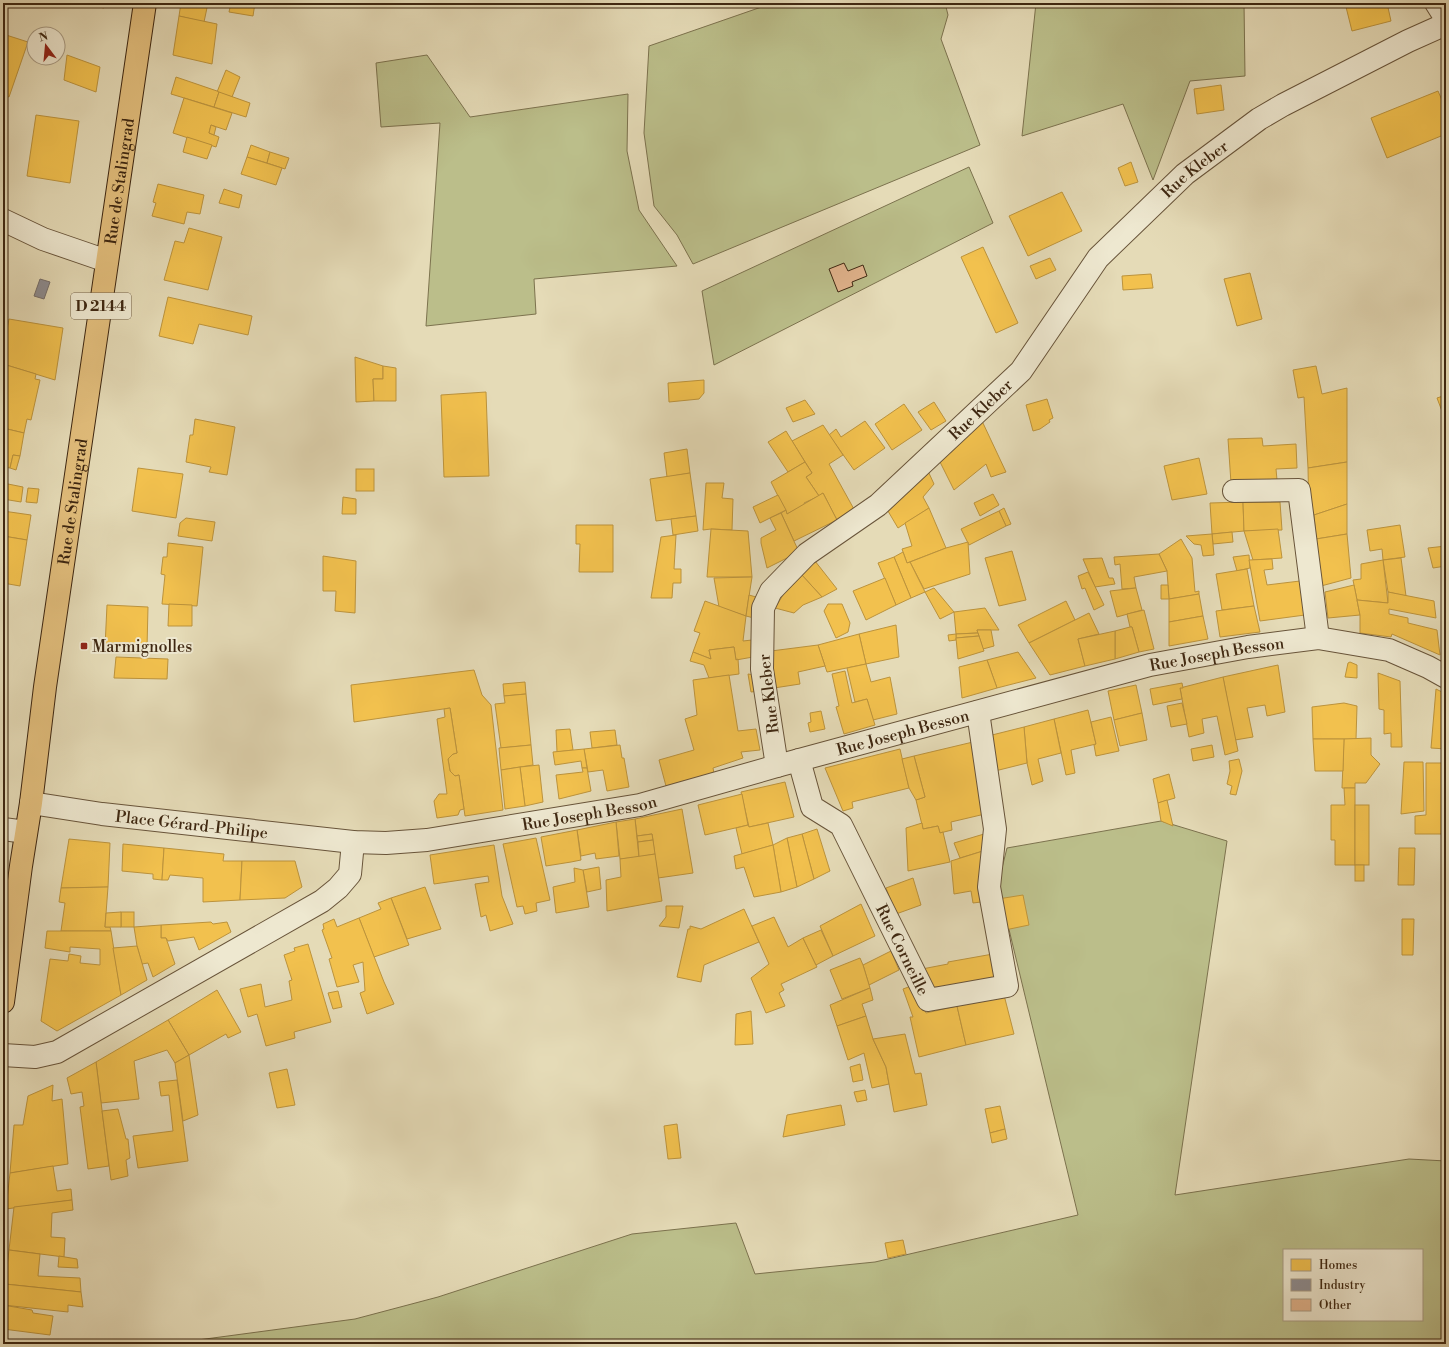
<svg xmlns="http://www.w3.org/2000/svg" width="1449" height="1347" font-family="'Libre Bodoni',serif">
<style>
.green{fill:#bbbe8a;stroke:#7c724e;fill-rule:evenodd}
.homes{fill:#f2c14e;stroke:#bc933c}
.industry{fill:#8d8d92;stroke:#756e6b}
.building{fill:#e1b38c;stroke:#3e2711}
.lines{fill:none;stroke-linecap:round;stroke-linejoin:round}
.minor-casing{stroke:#68543a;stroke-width:24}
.major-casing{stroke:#3e2711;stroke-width:24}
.minor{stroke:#eee8d0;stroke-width:22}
.major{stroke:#e2be7c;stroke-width:22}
.poi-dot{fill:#8f2418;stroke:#eee8d0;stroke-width:1.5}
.labels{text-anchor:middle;stroke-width:4;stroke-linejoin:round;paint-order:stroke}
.shield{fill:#eee8d0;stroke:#73614a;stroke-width:1}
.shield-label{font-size:15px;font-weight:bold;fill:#3e2711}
.street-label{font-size:16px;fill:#3e2711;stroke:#eee8d0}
.poi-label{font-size:16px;fill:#3e2711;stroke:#eee8d0;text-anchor:start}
</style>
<rect width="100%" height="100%" fill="#e5dbb7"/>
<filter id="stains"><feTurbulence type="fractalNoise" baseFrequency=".005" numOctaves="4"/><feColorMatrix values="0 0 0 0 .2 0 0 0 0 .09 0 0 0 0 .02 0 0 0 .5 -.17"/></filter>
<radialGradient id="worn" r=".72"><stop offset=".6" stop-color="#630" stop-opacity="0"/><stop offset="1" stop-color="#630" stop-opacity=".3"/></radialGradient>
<!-- green -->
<g class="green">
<polygon points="773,3 945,3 948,15 941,39 980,145 693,264 677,235 654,206 644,133 649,46"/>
<polygon points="1036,3 1244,3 1245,76 1190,81 1153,180 1123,104 1022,136"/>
<polygon points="427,55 470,117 628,94 627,151 639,210 677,266 534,279 536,314 426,326 440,123 381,127 376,63"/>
<polygon points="969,167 993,223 714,365 702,291"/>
<path d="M1161,821L1227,841L1175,1195L1409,1159L1446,1161V1344H168L355,1319L438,1297L632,1234L736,1223L755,1274L875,1262L1078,1215L998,884L1007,848ZM1284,1250H1422V1320H1284Z"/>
</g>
<!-- homes -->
<g class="homes">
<polygon points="78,3 105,3 104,8"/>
<polygon points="181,3 208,3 204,22 179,16"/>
<polygon points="231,3 255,3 253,16 229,12"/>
<polygon points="1345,3 1387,3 1391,21 1352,31"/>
<polygon points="179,16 217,24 212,64 173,55"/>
<polygon points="3,34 28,42 9,97 3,95"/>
<polygon points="67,55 100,67 96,92 64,80"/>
<polygon points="226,70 240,77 232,97 217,92"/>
<polygon points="176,77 217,91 219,92 214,107 171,94"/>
<polygon points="1221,85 1224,110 1197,114 1194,89"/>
<polygon points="1438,91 1445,107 1442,108 1446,117 1446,134 1387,158 1371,118"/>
<polygon points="219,92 250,103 246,117 214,107"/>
<polygon points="184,98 232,113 226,130 211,125 209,133 219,137 216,147 173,133"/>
<polygon points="36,115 79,121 70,183 27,176"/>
<polygon points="211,125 216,127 214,135 209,133"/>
<polygon points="187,137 212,145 207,159 183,152"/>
<polygon points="251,145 270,152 267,163 247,157"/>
<polygon points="270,152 289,158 285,169 267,163"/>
<polygon points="247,157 282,168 276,185 241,174"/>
<polygon points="1131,162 1138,182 1125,186 1118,168"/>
<polygon points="158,184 204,195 200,214 187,212 184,224 152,216 156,203 153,202"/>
<polygon points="224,189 242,195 239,208 219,203"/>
<polygon points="1062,192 1082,231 1028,256 1009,216"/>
<polygon points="189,228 222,237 208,290 164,280 175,241 184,243"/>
<polygon points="983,247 1018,323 996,333 961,257"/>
<polygon points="1050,258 1056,270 1036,279 1030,266"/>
<polygon points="1250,273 1262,319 1237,326 1224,279"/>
<polygon points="1151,274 1153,288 1123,290 1122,276"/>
<polygon points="168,297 252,316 248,335 199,324 193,344 159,336"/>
<polygon points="9,319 63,328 55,380 3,364 3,351"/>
<polygon points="355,357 383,366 383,379 373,379 374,401 356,402"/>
<polygon points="3,364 36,374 35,379 40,380 31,420 27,419 24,433 3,428"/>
<polygon points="383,366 396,368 396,401 374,401 373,379 383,379"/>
<polygon points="1316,366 1322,394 1347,388 1347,462 1308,468 1304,397 1298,398 1293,370"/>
<polygon points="704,380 704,393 699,399 669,402 668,383"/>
<polygon points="486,392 489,476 444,477 441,395"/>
<polygon points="1446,395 1446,418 1445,419 1437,398"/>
<polygon points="1047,399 1053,418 1049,420 1050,422 1040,429 1033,431 1026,405"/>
<polygon points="805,400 815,414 793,422 786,408"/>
<polygon points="934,402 946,421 931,430 918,412"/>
<polygon points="904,404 922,430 892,450 875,424"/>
<polygon points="195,419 235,427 227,475 209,472 211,467 186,462 190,435 193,435"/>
<polygon points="865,421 885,448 854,470 829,435 836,429 841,437"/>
<polygon points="982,421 1006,472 991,477 986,464 954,490 939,460"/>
<polygon points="823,425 843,455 829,464 855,511 839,524 823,493 819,496 806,477 812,473 792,441"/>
<polygon points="3,428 24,433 20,456 13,455 10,468 3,467"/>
<polygon points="786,431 805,462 788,472 768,442"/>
<polygon points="1262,438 1263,446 1296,444 1297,468 1276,469 1277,480 1231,483 1228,439"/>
<polygon points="687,449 690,473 667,477 664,453"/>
<polygon points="13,455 20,456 16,470 10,468"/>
<polygon points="1199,458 1207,494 1172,500 1164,466"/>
<polygon points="805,462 812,473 806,477 819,496 804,503 805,505 787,514 771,482"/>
<polygon points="1347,462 1347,504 1314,515 1309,515 1308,468"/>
<polygon points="138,468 183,474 176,518 132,511"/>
<rect x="356" y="469" width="18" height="22"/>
<polygon points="928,471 934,484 923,497 929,508 898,528 885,506"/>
<polygon points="690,473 696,516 656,521 650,479"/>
<polygon points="3,483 23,487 21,502 3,499"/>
<polygon points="706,483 724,483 722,498 733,499 732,530 711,529 703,530"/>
<polygon points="28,488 39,489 37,503 26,502"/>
<polygon points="823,493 837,520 794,541 781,513 786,510 787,514"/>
<polygon points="993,494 999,505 980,516 974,503"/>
<polygon points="778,495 786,510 760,523 753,507"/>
<polygon points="343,497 356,499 356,514 342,514"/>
<polygon points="1243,502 1244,531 1212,534 1210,503"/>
<polygon points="1243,502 1280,502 1282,530 1244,531"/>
<polygon points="1347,504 1347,534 1316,539 1314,515"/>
<polygon points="929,508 946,548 907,563 902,549 912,546 905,523"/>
<polygon points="1004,508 1011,524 1006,526 999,511"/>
<polygon points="3,511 31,515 27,540 3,536"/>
<polygon points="999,511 1006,526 969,545 961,529"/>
<polygon points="781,513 799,552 767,568 761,543 761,538 776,530 770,518"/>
<polygon points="696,516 698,531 673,535 671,519"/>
<polygon points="186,518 215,522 212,541 178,536 180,523"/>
<polygon points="576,525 613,525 613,572 579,572 580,544 576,544"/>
<polygon points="1400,525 1405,557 1383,560 1382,549 1370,551 1367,530"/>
<polygon points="711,529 748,531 752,577 707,577"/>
<polygon points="1278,529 1282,558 1253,560 1244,531"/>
<polygon points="1232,532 1233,542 1213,544 1212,534"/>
<polygon points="1212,534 1214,555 1203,556 1201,545 1194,544 1186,536"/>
<polygon points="1347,534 1351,578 1321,586 1316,539"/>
<polygon points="676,535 674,569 681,569 681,583 673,583 672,598 651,598 661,537"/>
<polygon points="3,536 27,540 20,586 3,583"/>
<polygon points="1181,539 1192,558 1195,592 1199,591 1199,594 1169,599 1167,571 1159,554"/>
<polygon points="968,542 970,574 924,589 910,562 946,548"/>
<polygon points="168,543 203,547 197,606 162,604 165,575 161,574 163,557 167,557"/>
<polygon points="1446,546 1446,566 1433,568 1428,548"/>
<polygon points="1012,551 1026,600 999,606 985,558"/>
<polygon points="903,552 907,563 910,562 925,592 911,598 894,557"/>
<polygon points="1159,554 1167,571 1134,577 1136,588 1122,589 1120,564 1115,565 1114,557"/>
<polygon points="1249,555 1250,568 1237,571 1233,557"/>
<polygon points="323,556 356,561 355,613 335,611 336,591 323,591"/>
<polygon points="894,557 911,598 896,605 878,563"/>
<polygon points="1102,558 1109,578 1113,578 1115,584 1095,587 1083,559"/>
<polygon points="1401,558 1406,596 1388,592 1383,560"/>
<polygon points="1272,559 1273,569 1264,570 1267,585 1300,581 1305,615 1260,621 1249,560"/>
<polygon points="1383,560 1388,603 1357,600 1353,580 1361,579 1361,564"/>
<polygon points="815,561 837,589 822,597 801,574"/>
<polygon points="1247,569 1254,606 1222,610 1216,574"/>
<polygon points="1088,572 1104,605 1094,610 1085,588 1082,589 1078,576"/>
<polygon points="801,574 822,597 803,605 794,613 775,608 788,587"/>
<polygon points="752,577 746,616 719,607 714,578"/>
<polygon points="885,578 896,605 866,620 853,591"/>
<polygon points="1161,585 1168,585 1169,599 1161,599"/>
<polygon points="1354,585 1360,615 1328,618 1325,592"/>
<polygon points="934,588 954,612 940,619 925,592"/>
<polygon points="1136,588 1142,610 1117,617 1110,591"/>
<polygon points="1388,592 1434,601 1436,618 1389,609 1389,614 1408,618 1408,623 1437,630 1440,655 1392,634 1391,637 1360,633 1360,615 1357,600 1388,603"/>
<polygon points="1199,594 1203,616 1169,622 1169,599"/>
<polygon points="749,595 756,597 754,618 746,616"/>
<polygon points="705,601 746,616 743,641 752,640 753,657 736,660 734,647 709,650 711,659 693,652 700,633 694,631"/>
<polygon points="1066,601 1075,620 1029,643 1018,625"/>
<polygon points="169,604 192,605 192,626 168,626"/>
<polygon points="828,604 842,604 850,623 848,632 836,638 824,611"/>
<polygon points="107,605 148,607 147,648 105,647"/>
<polygon points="1254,606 1260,632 1220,637 1216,611"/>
<polygon points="985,608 999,630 977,630 978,633 956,634 954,612"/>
<polygon points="1144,610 1154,649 1139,652 1132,627 1130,627 1127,614"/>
<polygon points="1089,613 1099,634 1078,639 1085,666 1050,675 1029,643"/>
<polygon points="1203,616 1208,639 1169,646 1169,622"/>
<polygon points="896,625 899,657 866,664 859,634"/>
<polygon points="1130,627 1132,627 1139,652 1115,659 1115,631"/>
<polygon points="977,630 991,630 994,646 983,649"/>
<polygon points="1115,631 1115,659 1085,666 1078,639"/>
<polygon points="978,633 979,636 956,638 956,634"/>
<polygon points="859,634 866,664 827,672 818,645"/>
<polygon points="956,634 956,640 949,641 948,635"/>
<polygon points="979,636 984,651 958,659 956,638"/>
<polygon points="818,645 825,666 798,672 800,684 774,688 771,651"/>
<polygon points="734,647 736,660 738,659 739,674 709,678 704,665 690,661 693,652 711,659 709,650"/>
<polygon points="1018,652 1036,678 997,688 987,660"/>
<polygon points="116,657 168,659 167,679 114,678"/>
<polygon points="987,660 997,688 962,698 959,667"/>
<polygon points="1350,662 1357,665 1357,678 1345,677 1348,663"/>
<polygon points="866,664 871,682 890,677 897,714 873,720 867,699 855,702 847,668"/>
<polygon points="1278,665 1285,712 1267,716 1265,705 1247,708 1253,737 1235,740 1223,677"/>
<polygon points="474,670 482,695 491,705 503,810 465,816 459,775 455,776 450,771 448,759 453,754 457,753 450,708 354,722 351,685"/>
<polygon points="845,671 852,703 867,699 875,725 844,734 836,707 839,706 832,674"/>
<polygon points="1378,673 1400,681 1402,747 1391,747 1391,733 1384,734 1384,710 1379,709"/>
<polygon points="748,674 755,675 759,691 751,692"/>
<polygon points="729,675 738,731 756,729 760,750 741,752 743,758 713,768 714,773 666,786 659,760 694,750 685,719 697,715 693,680"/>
<polygon points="1223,677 1238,751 1225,755 1217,716 1202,719 1204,733 1189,737 1180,688"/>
<polygon points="525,682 526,694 504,696 503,684"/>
<polygon points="1182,683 1183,688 1180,688 1182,699 1153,705 1150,689"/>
<polygon points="1136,685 1142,713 1114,720 1108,691"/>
<polygon points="1436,689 1446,694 1446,749 1431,748"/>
<polygon points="526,694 531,745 501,748 495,704 505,703 504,696"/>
<polygon points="1182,703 1187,724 1171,727 1167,706"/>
<polygon points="1344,703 1357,706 1356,739 1313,739 1312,707"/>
<polygon points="450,708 457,753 453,754 448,759 450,771 455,776 459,775 464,809 460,810 458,815 437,818 434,801 439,794 447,794 437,719 445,717 444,709"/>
<polygon points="1088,710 1096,744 1071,750 1075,773 1066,775 1054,719"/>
<polygon points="821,711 825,729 810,732 808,723 811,722 810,713"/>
<polygon points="1142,713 1147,740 1120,746 1114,720"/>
<polygon points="1111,717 1119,751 1096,756 1094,745 1096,744 1091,722"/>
<polygon points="1054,719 1061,753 1038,759 1043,781 1032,785 1027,763 1024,727"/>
<polygon points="1024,727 1027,763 995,771 992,735"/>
<polygon points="570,729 573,750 557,752 556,730"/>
<polygon points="615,730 617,745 592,748 590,732"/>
<polygon points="1371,738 1371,755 1380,764 1366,783 1355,783 1355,788 1342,788 1344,739"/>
<polygon points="1313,739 1344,739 1343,771 1315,771"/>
<polygon points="973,742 985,814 951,822 952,830 940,833 938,826 923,829 916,800 925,797 914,756"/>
<polygon points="531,745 533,765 501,770 499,748"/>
<polygon points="620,745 622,758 624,758 629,787 607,791 603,770 588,772 584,749"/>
<polygon points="1212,745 1214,757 1193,761 1191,749"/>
<polygon points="584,749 587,768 582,768 581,761 555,765 553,752"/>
<polygon points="900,749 909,788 852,802 853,808 843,811 825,768"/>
<polygon points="914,756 925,797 916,800 909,788 902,759"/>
<polygon points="1239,759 1242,771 1236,795 1230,794 1232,786 1227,784 1230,771 1229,761"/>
<polygon points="1404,762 1423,762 1424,811 1401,814"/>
<polygon points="1426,763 1446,763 1446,834 1415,834 1415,816 1426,815"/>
<polygon points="539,765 543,802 525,806 520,767"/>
<polygon points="520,767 525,806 505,809 501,770"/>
<polygon points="582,768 587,768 591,791 559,799 556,775 583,772"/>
<polygon points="1169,774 1175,798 1158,803 1153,779"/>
<polygon points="785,782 794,817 749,827 741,792"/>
<polygon points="1344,788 1355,788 1355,865 1335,865 1335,840 1331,840 1331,805 1345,805"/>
<polygon points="742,794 748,825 705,835 698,805"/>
<polygon points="1167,800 1173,826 1161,821 1158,803"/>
<rect x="1355" y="805" width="14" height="60"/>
<polygon points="682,809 693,873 658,878 652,834 637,836 635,819"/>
<polygon points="635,819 639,857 620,859 616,822"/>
<polygon points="616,822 619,856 596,859 595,853 581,856 577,830"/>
<polygon points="768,823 773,845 742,854 736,828 748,825 749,827"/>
<polygon points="922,823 923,829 938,826 940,833 943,832 950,862 908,871 906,828"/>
<polygon points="817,829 830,871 814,879 802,834"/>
<polygon points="577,830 581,860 571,862 546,866 541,837"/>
<polygon points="652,834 653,840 638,842 637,836"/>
<polygon points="802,834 814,879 797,887 787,838"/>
<polygon points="984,834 983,851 960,858 954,843"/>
<polygon points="536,838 550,900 536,903 537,911 525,914 523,906 517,907 503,844"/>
<polygon points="787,838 797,887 781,892 773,845"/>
<polygon points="69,839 110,843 108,887 61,888"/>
<polygon points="653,840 655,854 639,857 638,842"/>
<polygon points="123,844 164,848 162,880 153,879 153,874 122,871"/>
<polygon points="494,845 502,896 513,924 490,931 486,915 481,917 475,884 489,882 488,876 434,884 430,855"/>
<polygon points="773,845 781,892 754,897 744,867 736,869 734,856"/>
<polygon points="164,848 224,854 223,861 242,861 240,900 203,902 203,878 170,875 168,880 162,880"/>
<polygon points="1399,848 1415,848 1414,885 1398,885"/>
<polygon points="983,851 981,902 973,903 971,891 954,894 951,861"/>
<polygon points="655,854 662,901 607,911 606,880 621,877 620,859"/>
<polygon points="242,861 295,861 302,887 285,898 240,900"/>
<rect x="1355" y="865" width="9" height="16"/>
<polygon points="599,867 601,889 587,892 583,870"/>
<polygon points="574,868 583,870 589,907 556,913 553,887 575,882"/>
<polygon points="913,878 921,905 896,914 886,888"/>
<polygon points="108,887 105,927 110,927 111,931 61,931 65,903 59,902 61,888"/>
<polygon points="425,887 441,929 407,939 391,898"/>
<polygon points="1023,895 1029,925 1005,930 998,899"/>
<polygon points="391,898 409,945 374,957 359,918 381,909 378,903"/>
<polygon points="861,904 875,936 833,956 820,926"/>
<polygon points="666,906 683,906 679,928 659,926 666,917"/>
<polygon points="744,909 759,942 704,965 701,982 677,977 688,929 690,929 690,926 701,929"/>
<rect x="121" y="912" width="13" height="15"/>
<polygon points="121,912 121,927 105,927 106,913"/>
<polygon points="774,917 788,947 803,938 817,967 781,984 784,990 779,993 785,1006 766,1013 751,978 769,964 752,926"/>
<polygon points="359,918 384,982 394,1004 367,1014 360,993 365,991 363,962 353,965 359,982 337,987 329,959 332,958 322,930 324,929 323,924 334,919 337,927"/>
<polygon points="1402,919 1414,919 1413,955 1402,955"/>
<polygon points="211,922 213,924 227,922 231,932 199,950 194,937 168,941 166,938 161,938 161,925"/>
<polygon points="161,925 161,938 166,938 175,964 153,977 148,963 142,964 137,946 134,927"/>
<polygon points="821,930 833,956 816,965 803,938"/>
<polygon points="47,931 111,931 121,995 57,1031 41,1021 50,959 68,961 69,954 81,956 80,963 100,965 100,949 70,947 70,952 45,948"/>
<polygon points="308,944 331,1022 294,1032 295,1038 266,1046 257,1014 248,1017 240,989 261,984 265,1007 292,1000 289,981 292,980 284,955 295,951 294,948"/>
<polygon points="137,946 147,980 121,995 113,948"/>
<polygon points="891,951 899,970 869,985 863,965"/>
<polygon points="993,954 999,982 975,987 934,987 928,982 922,969 948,964 948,962"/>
<polygon points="860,958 863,965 870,988 842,999 830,970"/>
<polygon points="914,985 926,1013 957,1006 966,1045 919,1057 910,1017 913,1017 903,989"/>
<polygon points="870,988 873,1000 862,1004 866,1016 837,1026 830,1005"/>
<polygon points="217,990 241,1032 228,1038 226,1034 189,1055 168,1020"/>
<polygon points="338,991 342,1007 333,1009 328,993"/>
<polygon points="1004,995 1014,1034 966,1045 957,1006"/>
<polygon points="751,1011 753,1044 735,1045 736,1014"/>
<polygon points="866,1016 873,1039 886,1067 889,1084 872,1088 864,1053 848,1060 837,1026"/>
<polygon points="168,1020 189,1055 175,1063 167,1050 134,1061 139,1099 101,1103 96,1062"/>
<polygon points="905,1034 915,1074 921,1073 927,1105 894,1112 886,1067 873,1039"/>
<polygon points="189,1055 198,1115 183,1121 175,1063"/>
<polygon points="96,1062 109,1166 88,1169 80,1107 84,1106 82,1092 71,1094 67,1078"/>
<polygon points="860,1064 863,1080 853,1082 850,1067"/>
<polygon points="287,1069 295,1105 277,1108 269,1073"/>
<polygon points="177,1080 188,1161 138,1168 133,1136 173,1131 169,1095 161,1096 159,1082"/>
<polygon points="53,1085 52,1101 62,1099 68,1164 10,1173 14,1125 23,1125 28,1096"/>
<polygon points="865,1090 867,1100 857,1102 854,1092"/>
<polygon points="841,1105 845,1125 783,1137 787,1115"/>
<polygon points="1000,1106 1005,1129 990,1133 985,1109"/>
<polygon points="118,1109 126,1139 128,1139 130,1158 126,1160 128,1176 111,1180 102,1111"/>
<polygon points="677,1124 681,1158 668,1159 664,1126"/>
<polygon points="1005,1129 1007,1139 992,1143 990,1133"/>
<polygon points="53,1166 57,1191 71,1189 72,1200 6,1209 10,1173"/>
<polygon points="72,1200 73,1210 52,1213 51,1237 65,1238 64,1257 9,1250 14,1207"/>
<polygon points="903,1240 906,1254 888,1258 885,1243"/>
<polygon points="9,1250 40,1254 38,1276 80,1278 81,1292 5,1284"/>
<polygon points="59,1256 77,1259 78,1268 58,1267"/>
<polygon points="5,1284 81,1292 83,1307 68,1305 68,1312 3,1305"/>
<polygon points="3,1305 32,1310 33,1313 53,1316 50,1335 3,1329"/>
<polygon points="3,1339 8,1340 8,1342 28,1344 3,1344"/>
</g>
<!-- industry -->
<polygon class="industry" points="40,279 50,282 44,299 34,296"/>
<!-- building -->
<polygon class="building" points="844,263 848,271 863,265 867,276 852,282 853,286 838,292 829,269"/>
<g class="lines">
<defs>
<g id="minor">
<polyline points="1436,3 1446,19"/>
<polyline points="3,220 43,239 107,261"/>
<polyline points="1234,491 1299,490 1318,638"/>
<path id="s1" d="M799,760L812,807L841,825L928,1000L1007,986L989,887L995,829L978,712"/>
<path id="s2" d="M777,766L762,669L763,608L771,591L807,554L878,505L1021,371L1098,258L1185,174L1259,119L1283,105L1408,41L1446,24"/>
<path id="s3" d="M31,803L102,814L353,842L386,843L427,840L640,805L777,766L1150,665L1248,647L1318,638L1389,650L1428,667L1446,677"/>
<polyline points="3,829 26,832"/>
<polyline points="3,1055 35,1057 57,1052 322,901 338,888 350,874 353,842"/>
</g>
<g id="major">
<path id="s4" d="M3,1002L21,866L31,803L45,687L145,3"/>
</g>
</defs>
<!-- minor casing -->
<use href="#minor" class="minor-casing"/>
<!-- major casing -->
<use href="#major" class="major-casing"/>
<!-- minor -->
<use href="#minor" class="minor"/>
<!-- major -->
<use href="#major" class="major"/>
</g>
<!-- markers -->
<rect class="poi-dot" x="80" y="642" width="8" height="8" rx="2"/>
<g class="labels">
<!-- shield labels -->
<rect class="shield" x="71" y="293" width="60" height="26" rx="3"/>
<g class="shield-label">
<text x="101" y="311">D 2144</text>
</g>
<!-- street labels -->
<g class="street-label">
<text dy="6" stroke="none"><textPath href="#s2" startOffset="780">Rue Kleber</textPath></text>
<text dy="6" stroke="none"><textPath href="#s4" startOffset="829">Rue de Stalingrad</textPath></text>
<text dy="6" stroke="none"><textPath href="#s2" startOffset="456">Rue Kleber</textPath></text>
<text dy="6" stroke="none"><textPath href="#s4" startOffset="505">Rue de Stalingrad</textPath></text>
<text dy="6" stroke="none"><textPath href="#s3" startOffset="1211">Rue Joseph Besson</textPath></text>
<text transform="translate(768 694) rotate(-97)" y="6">Rue Kleber</text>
<text dy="6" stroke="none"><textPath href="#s3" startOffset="887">Rue Joseph Besson</textPath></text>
<text dy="6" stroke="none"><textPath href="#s3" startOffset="563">Rue Joseph Besson</textPath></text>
<text dy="6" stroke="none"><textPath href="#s3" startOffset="162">Place Gérard-Philipe</textPath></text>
<text dy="6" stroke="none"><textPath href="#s1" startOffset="222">Rue Corneille</textPath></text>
</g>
<!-- poi labels -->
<g class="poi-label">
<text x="92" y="652">Marmignolles</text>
</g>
</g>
<!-- margin -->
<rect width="1449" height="1347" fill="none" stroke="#e5dbb7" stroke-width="16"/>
<rect x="4" y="4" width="1441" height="1339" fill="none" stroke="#3e2711" stroke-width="2"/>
<rect x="8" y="8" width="1433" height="1331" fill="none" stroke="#3e2711"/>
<!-- legend -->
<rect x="1283" y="1249" width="140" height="72" fill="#eee8d0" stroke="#a89b84"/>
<rect x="1291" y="1259" width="20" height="12" fill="#f2c14e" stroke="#a89b84"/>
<text x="1319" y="1269" font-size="12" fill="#3e2711">Homes</text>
<rect x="1291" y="1279" width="20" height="12" fill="#8d8d92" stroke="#a89b84"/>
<text x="1319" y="1289" font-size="12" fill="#3e2711">Industry</text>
<rect x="1291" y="1299" width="20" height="12" fill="#e1b38c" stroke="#a89b84"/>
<text x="1319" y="1309" font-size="12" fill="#3e2711">Other</text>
<!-- north arrow -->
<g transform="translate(46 46) rotate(344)"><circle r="19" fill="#eee8d0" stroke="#a89b84"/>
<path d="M0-3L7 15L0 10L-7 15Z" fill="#8f2418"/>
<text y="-6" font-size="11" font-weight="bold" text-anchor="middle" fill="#3e2711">N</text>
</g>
<rect width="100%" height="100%" filter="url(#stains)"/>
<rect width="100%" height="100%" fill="url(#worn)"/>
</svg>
